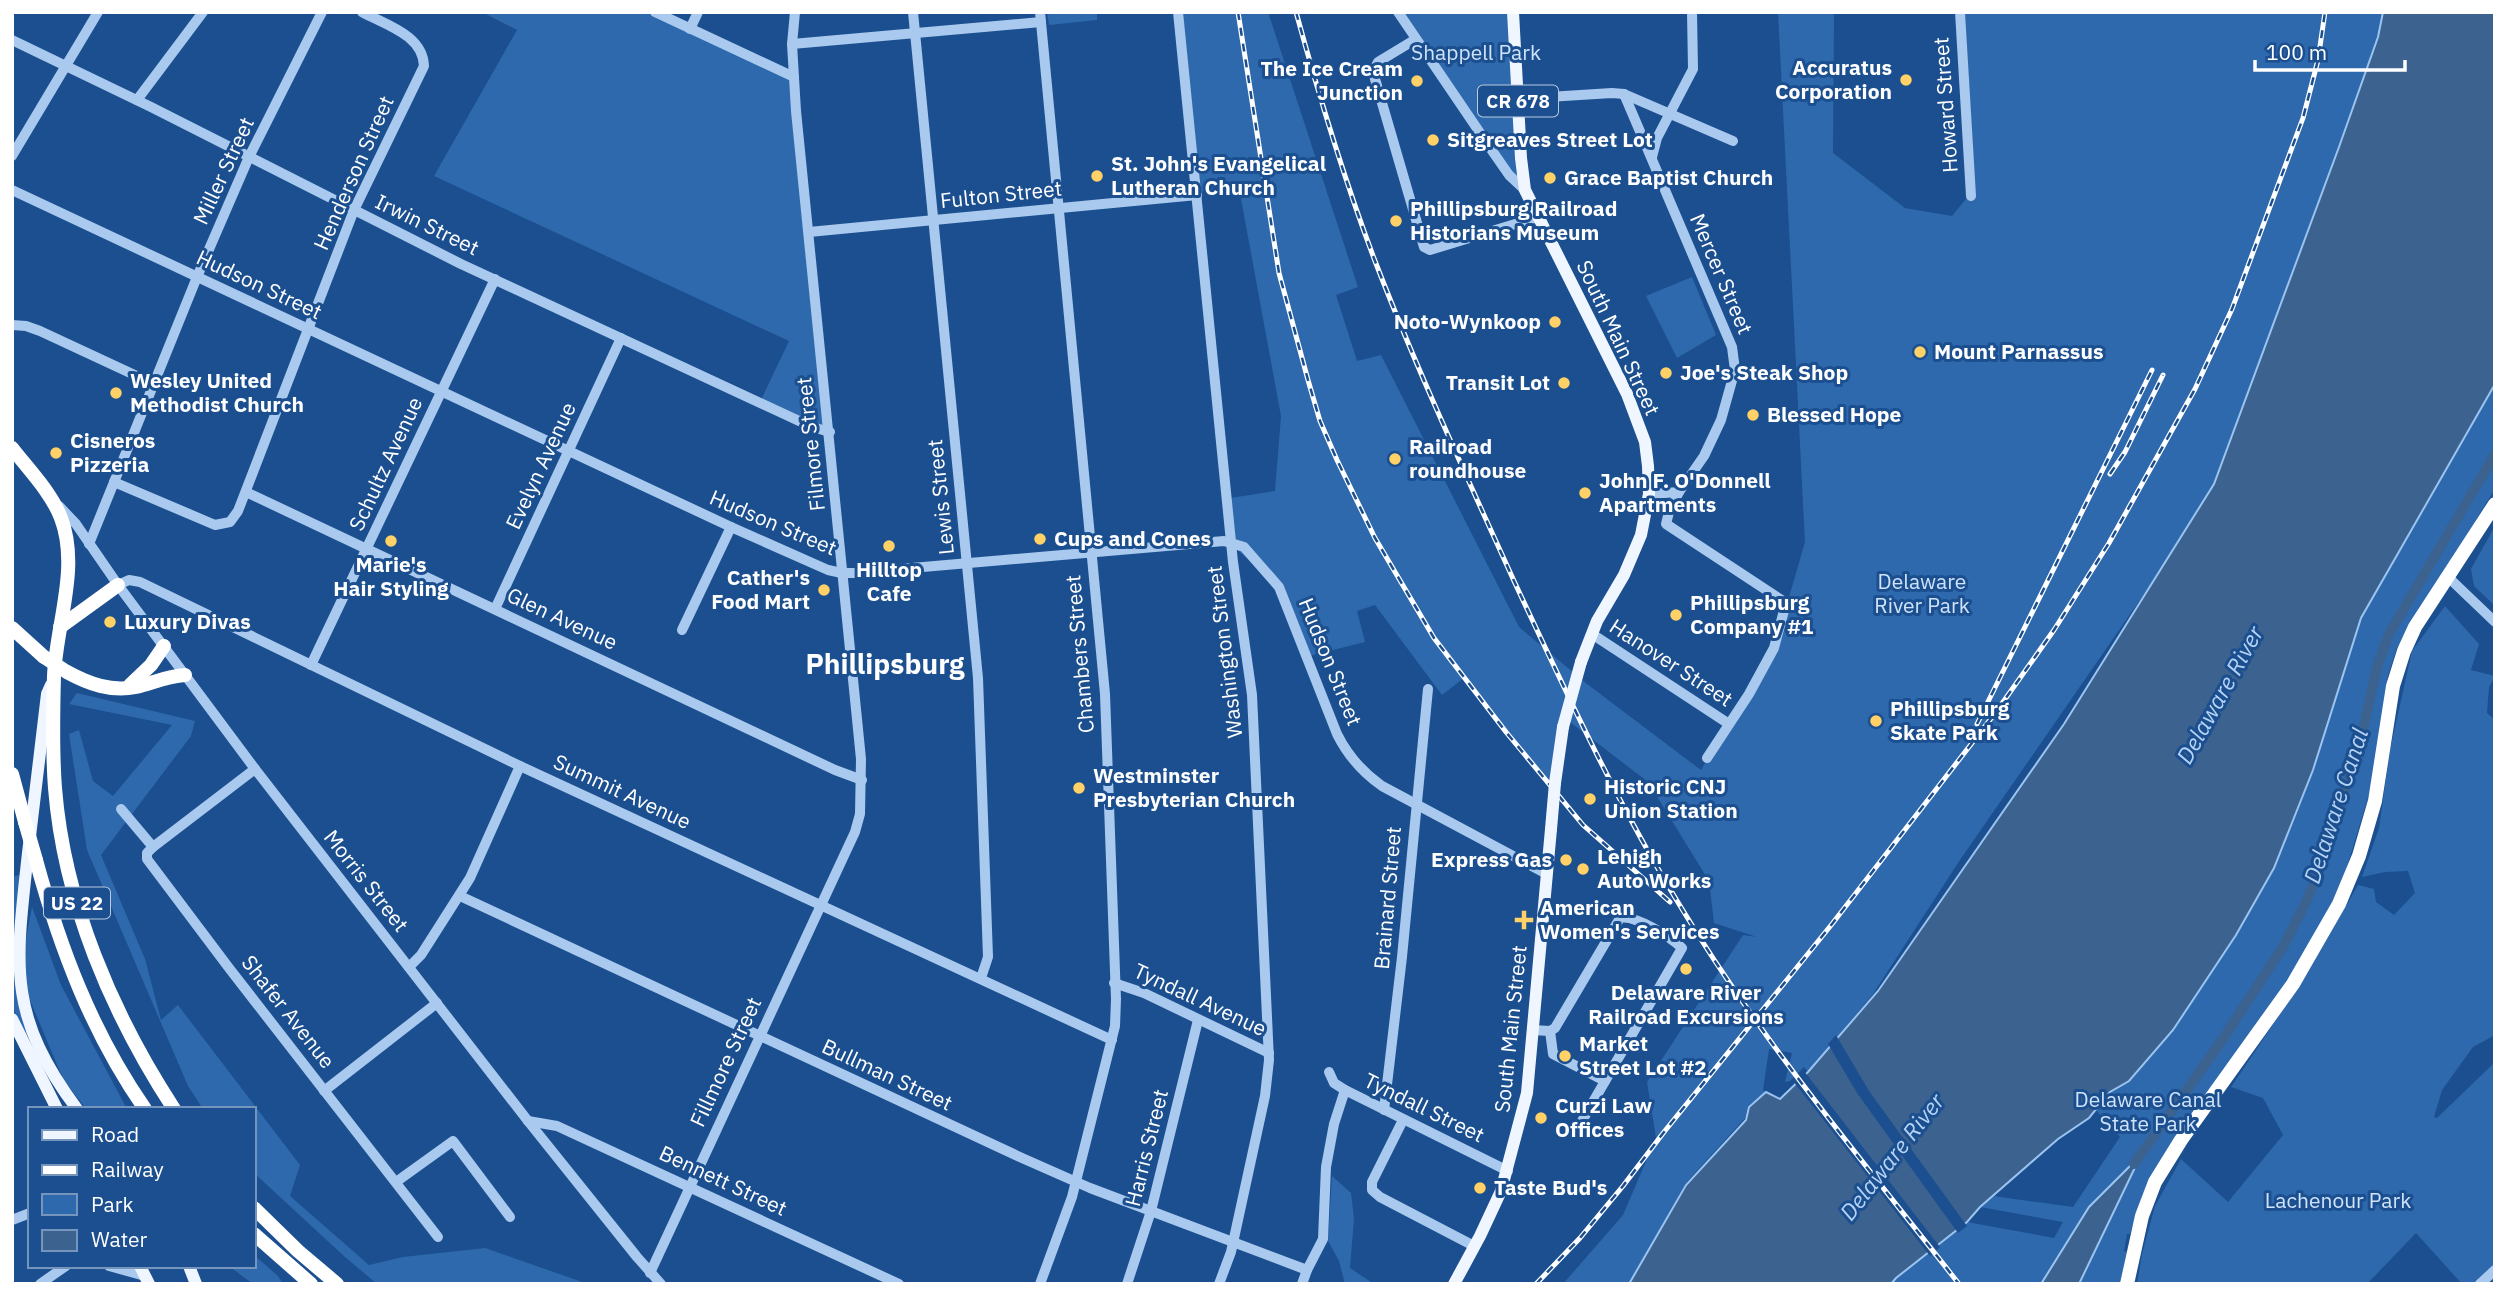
<svg xmlns="http://www.w3.org/2000/svg" width="2507" height="1296" font-family="'IBM Plex Sans',sans-serif">
<style>
.green{fill:#2e69ad}
.water{fill:#3c6290;stroke:#9cc4f0;stroke-width:2}
.pier{fill:#1b4f8f}
.lines{fill:none;stroke-linecap:round;stroke-linejoin:round}
.canal{stroke:#3c6290;stroke-width:10}
.minor{stroke:#a9c9ee;stroke-width:10}
.major{stroke:#f0f6ff;stroke-width:12}
.highway{stroke:#fff;stroke-width:14}
.rail-casing{stroke:#fff;stroke-width:5}
.rail{stroke:#1b4f8f;stroke-width:2.5;stroke-dasharray:8;stroke-linecap:butt}
.major-bridge{stroke:#f0f6ff;stroke-width:12}
.highway-bridge{stroke:#fff;stroke-width:14}
.poi-dot{fill:#ffd166;stroke:#1b4f8f;stroke-width:2.5}
.labels{text-anchor:middle;stroke-width:6;stroke-linejoin:round;paint-order:stroke}
.shield{fill:#1b4f8f;stroke:#bbcadd;stroke-width:2}
.shield-label{font-size:19px;font-weight:bold;fill:#fff}
.park-label{font-size:21px;fill:#cfe3fa;stroke:#1b4f8f}
.poi-label{font-size:21px;font-weight:bold;fill:#fff;stroke:#1b4f8f;text-anchor:start}
.street-label{font-size:21px;fill:#fff;stroke:#1b4f8f}
.water-label{font-size:23px;font-style:italic;fill:#b5d3f5;stroke:#1b4f8f}
.district-label{font-size:28px;font-weight:bold;fill:#fff;stroke:#1b4f8f}
</style>
<rect width="100%" height="100%" fill="#1b4f8f"/>
<!-- green -->
<g class="green">
<polygon points="482,12 653,12 791,73 829,433 760,402 789,341 434,176 517,30"/>
<polygon points="1047,12 1097,12 1097,20 1049,25"/>
<polygon points="1181,12 1268,12 1358,287 1336,295 1357,361 1381,355 1519,627 1587,684 1701,770 1776,642 1805,542 1778,12 1834,12 1833,153 1905,208 1952,216 1975,188 1965,12 2383,12 2378,37 2339,147 2295,263 2245,448 1960,860 1873,994 1808,1072 1804,1067 1790,1081 1785,1082 1792,1053 1769,1049 1763,1090 1766,1092 1748,1106 1745,1118 1685,1184 1629,1284 1563,1284 1623,1215 1656,1138 1647,1082 1743,935 1757,937 1714,923 1709,881 1648,782 1566,719 1551,786 1464,678 1442,695 1375,605 1357,611 1365,642 1305,657 1279,588 1230,543 1224,499 1275,491 1281,416 1239,188 1198,192"/>
<polygon points="1398,12 1514,12 1525,190"/>
<polygon points="1692,277 1716,335 1677,358 1646,296"/>
<polygon points="2495,384 2495,489 2397,648 2388,675 2371,788 2345,873 2331,905 2303,958 2143,1195 2130,1234 2127,1234 2124,1251 2127,1252 2120,1284 1891,1284 1896,1278 1967,1222 2054,1238 2063,1222 1980,1207 1993,1196 2073,1207 2120,1137 2095,1109 2110,1092 2129,1081 2173,1030 2236,935 2274,868 2313,770 2361,618"/>
<polygon points="2495,526 2495,606 2474,586 2471,569"/>
<polygon points="2445,606 2479,644 2471,670 2495,676 2489,687 2487,713 2495,720 2495,1035 2473,1047 2442,1090 2434,1117 2437,1118 2495,1062 2495,1270 2480,1284 2462,1284 2416,1233 2367,1284 2137,1284 2142,1254 2155,1206 2181,1159 2228,1202 2283,1135 2263,1098 2231,1087 2307,974 2358,885 2374,889 2376,902 2394,915 2415,893 2408,871 2385,872 2362,877 2379,828 2390,750 2412,651"/>
<polygon points="77,693 195,721 191,736 101,855 145,959 161,1020 178,1005 300,1165 290,1196 369,1265 403,1257 485,1248 588,1284 377,1284 345,1257 254,1173 254,1109 203,1109 188,1086 87,850 69,734 79,730 93,781 113,796 172,725 69,704"/>
<path d="M19,875L21,877C16,913 11,948 15,985C17,1001 27,1022 27,1036L12,1007V877Z"/>
<polygon points="32,907 61,985 127,1109 86,1109 63,1079 27,993 24,949"/>
<polygon points="1332,1176 1351,1193 1354,1219 1350,1268 1374,1284 1345,1284 1339,1261 1328,1241"/>
<polygon points="254,1255 278,1276 283,1284 253,1284 229,1266 254,1266"/>
</g>
<!-- water -->
<g class="water">
<polygon points="2383,12 2495,12 2495,384 2361,618 2313,770 2274,868 2236,935 2173,1030 2129,1081 2110,1092 2089,1118 2058,1139 1980,1207 1967,1222 1896,1278 1891,1284 1629,1284 1686,1185 1746,1120 1749,1107 1766,1092 1780,1099 1808,1072 1878,991 2064,724 2214,484 2339,147 2378,37"/>
<polygon points="2141,1155 2079,1284 2041,1284 2089,1207"/>
</g>
<!-- pier -->
<g class="pier">
<polygon points="1836,1035 1869,1091 1967,1226 1958,1233 1857,1093 1828,1044"/>
<polygon points="1804,1071 1940,1247 1930,1256 1793,1081"/>
</g>
<g class="lines">
<!-- canal -->
<polyline class="canal" points="2134,1164 2225,1036 2284,945 2307,900 2325,855 2363,730 2377,667 2389,634 2495,454"/>
<!-- minor -->
<g class="minor">
<polyline points="655,12 794,77"/>
<polyline points="913,12 978,678 988,957 981,978"/>
<polyline points="1040,12 1105,694 1116,999 1115,1026 1072,1197 1040,1284"/>
<polyline points="1178,12 1233,562 1252,695 1269,1060 1265,1096 1231,1252 1219,1284"/>
<polyline points="1398,12 1493,152 1509,175 1525,190"/>
<polyline points="1960,12 1971,196"/>
<polyline points="690,29 698,12"/>
<polyline points="1416,39 1378,62 1373,72 1424,247 1430,250 1538,217"/>
<polyline points="12,40 151,107 461,264 769,407 812,427 830,432"/>
<polyline points="792,44 1041,22"/>
<polyline points="1624,94 1732,347 1735,370 1721,420 1704,456 1679,492 1669,512 1666,524 1786,603 1774,648 1749,694 1707,758"/>
<polyline points="1517,99 1612,93 1624,94 1733,141"/>
<polyline points="137,100 203,12"/>
<polyline points="12,156 98,12"/>
<polyline points="1652,157 1657,138 1693,69 1692,12"/>
<path d="M12,190L731,527L828,570L842,573H854L1224,541L1244,547L1279,587L1337,734C1348,756 1362,772 1382,786L1547,874"/>
<polyline points="809,232 1197,195"/>
<polyline points="12,325 26,326 40,331 154,384"/>
<path d="M114,482L215,525L230,522L238,511L354,210L424,66C423,35 386,25 362,12"/>
<polyline points="246,492 835,770 862,780"/>
<polyline points="1649,494 1679,492"/>
<polyline points="59,506 76,524 118,585 255,769 528,1121 637,1257 661,1284"/>
<polyline points="89,544 197,277 249,157 322,12"/>
<polyline points="2448,577 2495,622"/>
<polyline points="118,585 129,580 140,582 520,766 1112,1040"/>
<polyline points="495,609 621,338"/>
<polyline points="682,630 731,527"/>
<polyline points="1592,634 1729,724"/>
<polyline points="311,665 495,279"/>
<polyline points="255,769 153,847 147,853 147,859 229,968 438,1237"/>
<polyline points="121,809 153,847"/>
<polyline points="460,896 1022,1158 1090,1188 1307,1270"/>
<polyline points="409,967 421,955 470,878 520,766"/>
<polyline points="1114,983 1144,993 1269,1053"/>
<path d="M1532,1030L1550,1031L1555,1028L1620,918C1634,914 1672,938 1682,948L1582,1121"/>
<polyline points="1550,1031 1553,1054 1605,1081"/>
<polyline points="1329,1072 1334,1083 1345,1090 1508,1171"/>
<polyline points="324,1091 437,1003"/>
<polyline points="1384,1110 1402,957 1428,689"/>
<polyline points="1403,1120 1372,1182 1372,1190 1380,1197 1474,1246"/>
<polyline points="528,1121 557,1126 899,1284"/>
<polyline points="396,1182 453,1141 510,1217"/>
<polyline points="12,1220 30,1213"/>
<polyline points="109,1266 145,1276"/>
<polyline points="650,1273 855,832 860,814 861,759 796,111 792,44 795,12"/>
<polyline points="40,1284 66,1266"/>
<polyline points="1127,1284 1151,1211 1198,1020"/>
<polyline points="1302,1284 1307,1270 1323,1239 1326,1167 1334,1124 1345,1090"/>
<polyline points="2480,1284 2495,1270"/>
</g>
<!-- major -->
<g class="major">
<polyline points="1513,12 1521,158 1525,190 1627,394 1645,442 1648,466 1649,494 1641,535 1624,575 1597,621 1581,662"/>
<path d="M51,685L47,694C41,747 34,800 28,853C16,964 6,1014 77,1109"/>
<polyline points="1555,783 1563,727"/>
<polyline points="12,1019 57,1109"/>
<polyline points="140,1266 149,1284"/>
<polyline points="189,1266 196,1284"/>
<polyline points="1454,1284 1480,1236 1501,1191 1527,1093 1551,829"/>
</g>
<!-- highway -->
<g class="highway">
<path d="M12,448C29,470 51,492 61,518C80,568 56,625 54,676C53,713 52,750 55,788C64,902 112,1014 174,1109"/>
<polyline points="60,627 118,585"/>
<polyline points="12,628 44,657"/>
<path d="M67,672C89,684 111,692 136,687C153,683 167,676 185,675"/>
<polyline points="130,685 151,665 164,646"/>
<polyline points="12,774 25,822"/>
<path d="M36,860C60,948 92,1033 145,1109"/>
<polyline points="254,1208 298,1251 337,1284"/>
<polyline points="254,1234 311,1284"/>
<polyline points="2127,1284 2142,1216 2155,1182 2181,1140 2293,984 2339,904 2359,856 2375,801 2393,686 2404,651 2415,627 2495,504"/>
</g>
<defs>
<g id="rail">
<polyline points="1238,12 1279,273 1308,380 1320,421 1337,460 1375,538 1434,638 1506,732 1583,825 1670,902"/>
<path d="M1296,12C1319,96 1344,179 1375,261C1417,370 1466,475 1514,581C1565,690 1616,801 1679,904C1760,1039 1862,1160 1959,1284"/>
<polyline points="2110,474 2125,452 2163,375"/>
<polyline points="1977,724 2152,370"/>
<polyline points="1536,1284 1580,1238 1623,1186 1664,1132 1832,924 1996,712 2054,630 2109,543 2195,389 2232,309 2303,118 2318,60 2325,12"/>
</g>
</defs>
<!-- rail casing -->
<use href="#rail" class="rail-casing"/>
<!-- rail -->
<use href="#rail" class="rail"/>
<!-- major-bridge -->
<g class="major-bridge">
<polyline points="1563,727 1581,662"/>
<polyline points="1551,829 1555,783"/>
</g>
<!-- highway-bridge -->
<g class="highway-bridge">
<polyline points="44,657 67,672"/>
<polyline points="25,822 36,860"/>
</g>
</g>
<!-- markers -->
<g class="poi-dot">
<circle cx="1906" cy="80" r="7"/>
<circle cx="1417" cy="81" r="7"/>
<circle cx="1433" cy="140" r="7"/>
<circle cx="1097" cy="176" r="7"/>
<circle cx="1550" cy="178" r="7"/>
<circle cx="1396" cy="221" r="7"/>
<circle cx="1555" cy="322" r="7"/>
<circle cx="1920" cy="352" r="7"/>
<circle cx="1666" cy="373" r="7"/>
<circle cx="1564" cy="383" r="7"/>
<circle cx="116" cy="393" r="7"/>
<circle cx="1753" cy="415" r="7"/>
<circle cx="56" cy="453" r="7"/>
<circle cx="1395" cy="459" r="7"/>
<circle cx="1585" cy="493" r="7"/>
<circle cx="1040" cy="539" r="7"/>
<circle cx="391" cy="541" r="7"/>
<circle cx="889" cy="546" r="7"/>
<circle cx="824" cy="590" r="7"/>
<circle cx="1676" cy="615" r="7"/>
<circle cx="110" cy="622" r="7"/>
<circle cx="1876" cy="721" r="7"/>
<circle cx="1079" cy="788" r="7"/>
<circle cx="1590" cy="799" r="7"/>
<circle cx="1566" cy="860" r="7"/>
<circle cx="1583" cy="869" r="7"/>
<path d="M1520.5 909.5h7v7h7v7h-7v7h-7v-7h-7v-7h7z"/>
<circle cx="1686" cy="969" r="7"/>
<circle cx="1565" cy="1056" r="7"/>
<circle cx="1541" cy="1118" r="7"/>
<circle cx="1480" cy="1188" r="7"/>
</g>
<g class="labels">
<!-- shield labels -->
<g class="shield">
<rect x="1478" y="85.5" width="80" height="31" rx="5"/>
<rect x="44" y="887.5" width="66" height="31" rx="5"/>
</g>
<g class="shield-label">
<text x="1518" y="108">CR 678</text>
<text x="77" y="910">US 22</text>
</g>
<!-- park labels -->
<g class="park-label">
<text x="1476" y="60">Shappell Park</text>
<text x="1922" y="589">Delaware<tspan x="1922" dy="24">River Park</tspan></text>
<text x="2148" y="1107">Delaware Canal<tspan x="2148" dy="24">State Park</tspan></text>
<text x="2338" y="1208">Lachenour Park</text>
</g>
<!-- poi labels -->
<g class="poi-label">
<text x="1892" y="75" text-anchor="end">Accuratus<tspan x="1892" dy="24">Corporation</tspan></text>
<text x="1403" y="76" text-anchor="end">The Ice Cream<tspan x="1403" dy="24">Junction</tspan></text>
<text x="1447" y="147">Sitgreaves Street Lot</text>
<text x="1111" y="171">St. John's Evangelical<tspan x="1111" dy="24">Lutheran Church</tspan></text>
<text x="1564" y="185">Grace Baptist Church</text>
<text x="1410" y="216">Phillipsburg Railroad<tspan x="1410" dy="24">Historians Museum</tspan></text>
<text x="1541" y="329" text-anchor="end">Noto-Wynkoop</text>
<text x="1934" y="359">Mount Parnassus</text>
<text x="1680" y="380">Joe's Steak Shop</text>
<text x="130" y="388">Wesley United<tspan x="130" dy="24">Methodist Church</tspan></text>
<text x="1550" y="390" text-anchor="end">Transit Lot</text>
<text x="1767" y="422">Blessed Hope</text>
<text x="70" y="448">Cisneros<tspan x="70" dy="24">Pizzeria</tspan></text>
<text x="1409" y="454">Railroad<tspan x="1409" dy="24">roundhouse</tspan></text>
<text x="1599" y="488">John F. O'Donnell<tspan x="1599" dy="24">Apartments</tspan></text>
<text x="1054" y="546">Cups and Cones</text>
<text x="391" y="572" text-anchor="middle">Marie's<tspan x="391" dy="24">Hair Styling</tspan></text>
<text x="889" y="577" text-anchor="middle">Hilltop<tspan x="889" dy="24">Cafe</tspan></text>
<text x="810" y="585" text-anchor="end">Cather's<tspan x="810" dy="24">Food Mart</tspan></text>
<text x="1690" y="610">Phillipsburg<tspan x="1690" dy="24">Company #1</tspan></text>
<text x="124" y="629">Luxury Divas</text>
<text x="1890" y="716">Phillipsburg<tspan x="1890" dy="24">Skate Park</tspan></text>
<text x="1093" y="783">Westminster<tspan x="1093" dy="24">Presbyterian Church</tspan></text>
<text x="1604" y="794">Historic CNJ<tspan x="1604" dy="24">Union Station</tspan></text>
<text x="1597" y="864">Lehigh<tspan x="1597" dy="24">Auto Works</tspan></text>
<text x="1552" y="867" text-anchor="end">Express Gas</text>
<text x="1540" y="915">American<tspan x="1540" dy="24">Women's Services</tspan></text>
<text x="1686" y="1000" text-anchor="middle">Delaware River<tspan x="1686" dy="24">Railroad Excursions</tspan></text>
<text x="1579" y="1051">Market<tspan x="1579" dy="24">Street Lot #2</tspan></text>
<text x="1555" y="1113">Curzi Law<tspan x="1555" dy="24">Offices</tspan></text>
<text x="1494" y="1195">Taste Bud's</text>
</g>
<!-- street labels -->
<g class="street-label">
<text transform="translate(1946 105) rotate(-94)" y="7">Howard Street</text>
<text transform="translate(224 171) rotate(-65)" y="7">Miller Street</text>
<text transform="translate(354 173) rotate(-66)" y="7">Henderson Street</text>
<text transform="translate(1001 195) rotate(-6)" y="7">Fulton Street</text>
<text transform="translate(427 225) rotate(26)" y="7">Irwin Street</text>
<text transform="translate(1721 274) rotate(67)" y="7">Mercer Street</text>
<text transform="translate(259 285) rotate(25)" y="7">Hudson Street</text>
<text transform="translate(1618 338) rotate(65)" y="7">South Main Street</text>
<text transform="translate(811 444) rotate(-96)" y="7">Filmore Street</text>
<text transform="translate(386 464) rotate(-65)" y="7">Schultz Avenue</text>
<text transform="translate(541 466) rotate(-65)" y="7">Evelyn Avenue</text>
<text transform="translate(941 497) rotate(-96)" y="7">Lewis Street</text>
<text transform="translate(773 523) rotate(23)" y="7">Hudson Street</text>
<text transform="translate(562 619) rotate(25)" y="7">Glen Avenue</text>
<text transform="translate(1225 652) rotate(-97)" y="7">Washington Street</text>
<text transform="translate(1080 654) rotate(-95)" y="7">Chambers Street</text>
<text transform="translate(1330 662) rotate(68)" y="7">Hudson Street</text>
<text transform="translate(1671 663) rotate(33)" y="7">Hanover Street</text>
<text transform="translate(622 792) rotate(25)" y="7">Summit Avenue</text>
<text transform="translate(366 881) rotate(52)" y="7">Morris Street</text>
<text transform="translate(1388 898) rotate(-85)" y="7">Brainard Street</text>
<text transform="translate(1200 1000) rotate(25)" y="7">Tyndall Avenue</text>
<text transform="translate(288 1012) rotate(52)" y="7">Shafer Avenue</text>
<text transform="translate(1511 1029) rotate(-84)" y="7">South Main Street</text>
<text transform="translate(726 1062) rotate(-65)" y="7">Fillmore Street</text>
<text transform="translate(887 1075) rotate(25)" y="7">Bullman Street</text>
<text transform="translate(1424 1108) rotate(26)" y="7">Tyndall Street</text>
<text transform="translate(1147 1148) rotate(-76)" y="7">Harris Street</text>
<text transform="translate(723 1181) rotate(25)" y="7">Bennett Street</text>
</g>
<!-- water labels -->
<g class="water-label">
<text transform="translate(2220 695) rotate(-61)" y="8">Delaware River</text>
<text transform="translate(2336 806) rotate(-72)" y="8">Delaware Canal</text>
<text transform="translate(1892 1157) rotate(-52)" y="8">Delaware River</text>
</g>
<!-- district labels -->
<g class="district-label">
<text x="885" y="674">Phillipsburg</text>
</g>
</g>
<!-- border -->
<rect width="2507" height="1296" fill="none" stroke="#ffffff" stroke-width="28"/>
<!-- legend -->
<rect x="28" y="1107" width="228" height="161" fill="#1b4f8f" stroke="#7695bc" stroke-width="2"/>
<rect x="42" y="1130" width="35" height="10" fill="#f0f6ff" stroke="#7695bc" stroke-width="2"/>
<text x="91" y="1142" font-size="21" fill="#ffffff">Road</text>
<rect x="42" y="1165" width="35" height="10" fill="#ffffff" stroke="#7695bc" stroke-width="2"/>
<text x="91" y="1177" font-size="21" fill="#ffffff">Railway</text>
<rect x="42" y="1194" width="35" height="21" fill="#2e69ad" stroke="#7695bc" stroke-width="2"/>
<text x="91" y="1212" font-size="21" fill="#ffffff">Park</text>
<rect x="42" y="1230" width="35" height="21" fill="#3c6290" stroke="#7695bc" stroke-width="2"/>
<text x="91" y="1247" font-size="21" fill="#ffffff">Water</text>
<!-- scale -->
<path d="M2255 60v10h150v-10" fill="none" stroke="#ffffff" stroke-width="3.5"/>
<text x="2266" y="60" font-size="21" fill="#ffffff" stroke="#1b4f8f" stroke-width="5" paint-order="stroke">100 m</text>
</svg>
